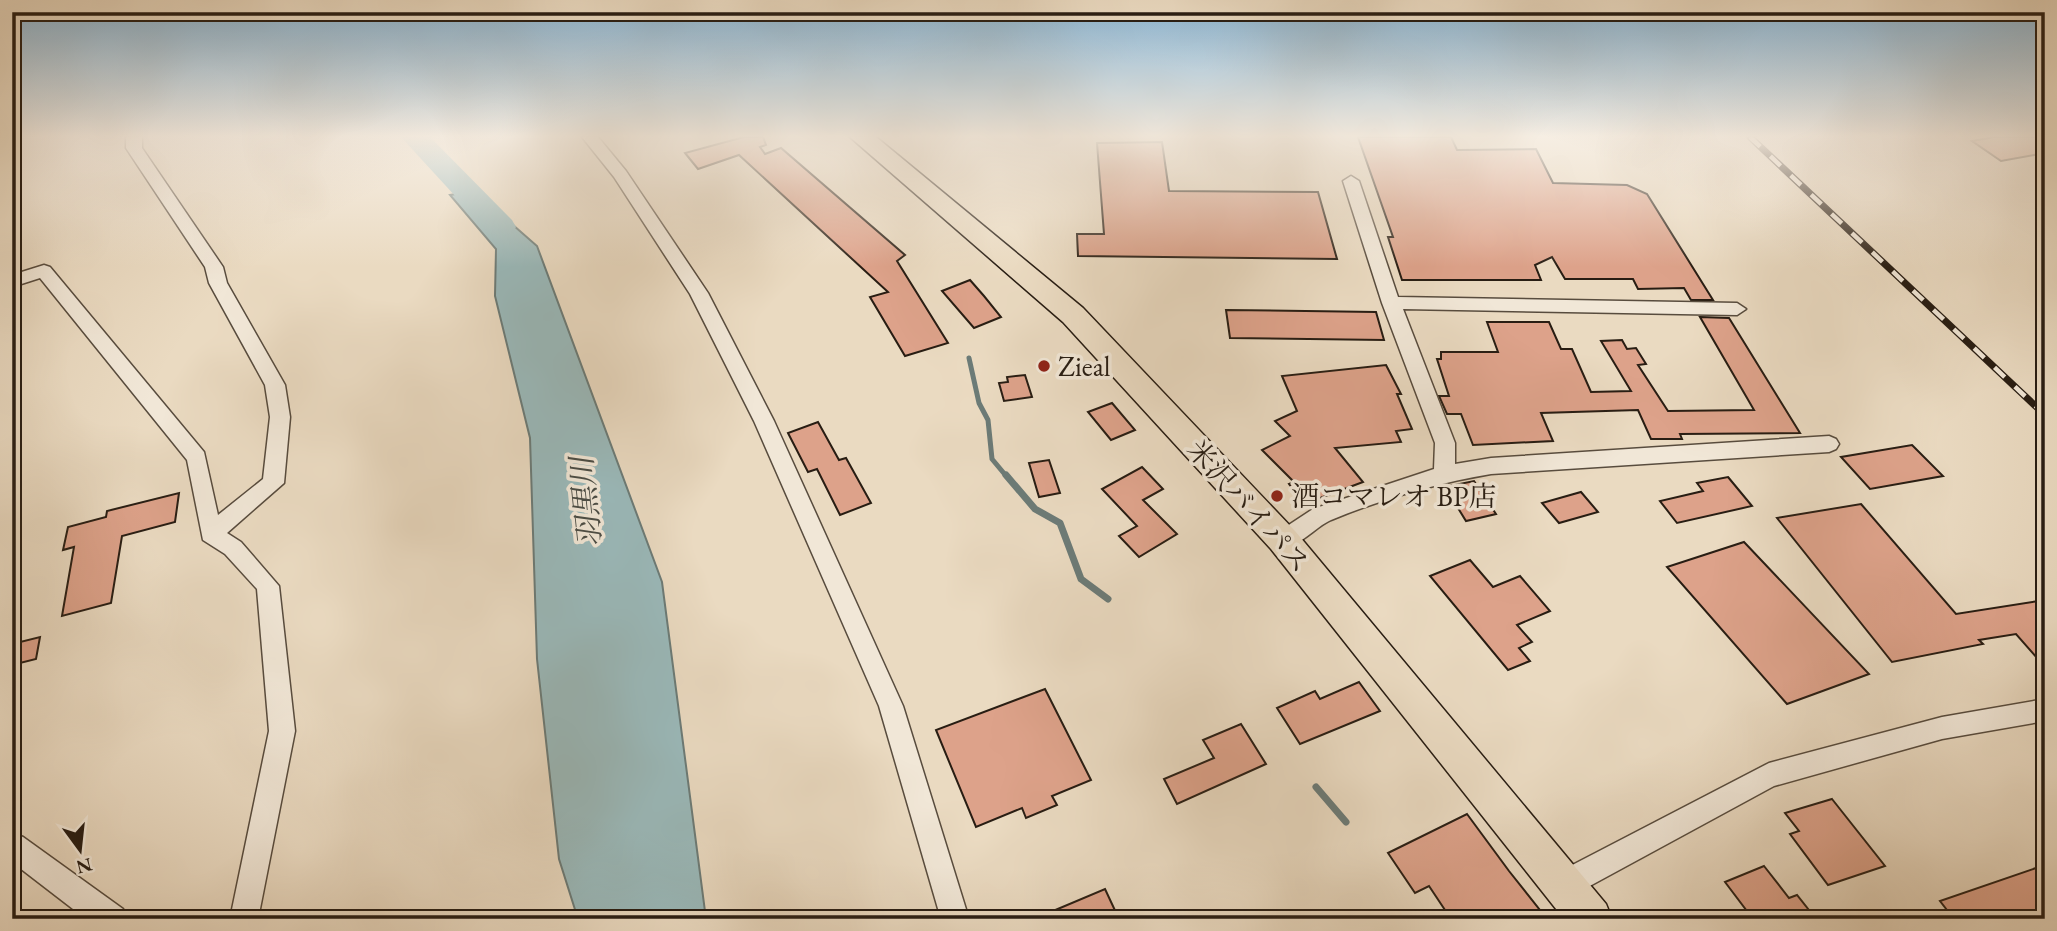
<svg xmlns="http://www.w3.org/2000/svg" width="2057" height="931" font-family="'EB Garamond','Noto Serif JP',serif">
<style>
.water{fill:#9ab9ba;stroke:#6c7b77;stroke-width:2}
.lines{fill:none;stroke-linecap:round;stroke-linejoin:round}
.stream-far1{stroke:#6c7b77;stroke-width:5}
.stream{stroke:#6c7b77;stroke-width:7}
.river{fill:#9ab9ba;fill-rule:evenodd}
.building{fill:#dda28a;stroke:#281d13;stroke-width:2}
.minor-casing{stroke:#584c3e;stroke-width:3}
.highway-casing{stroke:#281d13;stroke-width:3}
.minor{fill:#f1e7d7;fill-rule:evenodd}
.highway{fill:#eadac1;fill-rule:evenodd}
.rail-casing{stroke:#281d13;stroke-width:7}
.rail{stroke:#f1e7d7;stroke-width:4.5;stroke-dasharray:14;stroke-linecap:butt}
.poi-dot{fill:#8f2418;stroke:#f1e7d7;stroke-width:2.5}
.labels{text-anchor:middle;stroke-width:7;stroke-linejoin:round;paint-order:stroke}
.poi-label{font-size:28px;fill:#281d13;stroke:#f1e7d7;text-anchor:start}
.street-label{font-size:28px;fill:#281d13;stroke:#f1e7d7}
.water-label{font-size:30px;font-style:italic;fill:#4a4c45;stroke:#f1e7d7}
</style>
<rect width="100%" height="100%" fill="#eadac1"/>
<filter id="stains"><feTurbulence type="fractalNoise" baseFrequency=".00286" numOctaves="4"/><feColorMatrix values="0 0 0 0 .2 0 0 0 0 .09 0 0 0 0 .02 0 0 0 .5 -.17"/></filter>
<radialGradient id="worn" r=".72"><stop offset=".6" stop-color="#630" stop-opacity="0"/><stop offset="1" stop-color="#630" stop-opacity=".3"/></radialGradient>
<!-- water -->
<polygon class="water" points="474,191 537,246 662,582 706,919 578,919 559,859 537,659 530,438 495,296 496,249 450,195"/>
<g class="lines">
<!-- stream-far1 -->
<polyline class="stream-far1" points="969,358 979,403 988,420 992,459 1007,477"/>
<!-- stream -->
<g class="stream">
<polyline points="1006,475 1035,509 1060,523 1081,579 1108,599"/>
<polyline points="1316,787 1346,822"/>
</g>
<!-- river -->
<polygon class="river" points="401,137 430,137 512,220 516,227 512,234 501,236 490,234"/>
</g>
<!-- building -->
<g class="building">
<polygon points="744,137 763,137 766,145 760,147 765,154 781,148 905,255 897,261 948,343 905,356 870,297 888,292 739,155 698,169 685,153"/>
<polygon points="1358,137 1451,137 1457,150 1536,149 1553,183 1627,185 1647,194 1713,300 1691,300 1684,288 1638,289 1633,279 1565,279 1552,257 1535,265 1541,280 1402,280 1388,237 1393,237"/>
<polygon points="1994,137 2045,137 2045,153 2001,161 1972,141"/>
<polygon points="1162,142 1169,191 1318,192 1337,259 1078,256 1077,234 1104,234 1097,143"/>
<polygon points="970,280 984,296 1001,317 974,328 942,291"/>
<polygon points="1226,310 1376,312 1384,340 1230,338"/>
<polygon points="1700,317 1729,318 1800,433 1680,434 1682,439 1651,439 1638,410 1541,413 1553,441 1473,445 1461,414 1447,414 1439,396 1449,396 1437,359 1441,359 1441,352 1498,352 1487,322 1549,322 1561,349 1572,349 1591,392 1631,391 1601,341 1622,340 1627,349 1636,348 1646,364 1638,365 1668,411 1754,410"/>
<polygon points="1386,365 1401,394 1397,394 1412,429 1396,431 1401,442 1335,448 1363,482 1304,504 1289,484 1294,482 1262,450 1290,436 1275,421 1297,411 1282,376"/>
<polygon points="1025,375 1032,397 1004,401 999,383 1008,382 1007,377"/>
<polygon points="1112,403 1135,430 1111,440 1088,412"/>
<polygon points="818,422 839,460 846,458 871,503 840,515 817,469 808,472 788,433"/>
<polygon points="1912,445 1943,476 1870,489 1841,457"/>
<polygon points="1049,460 1060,493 1039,497 1029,463"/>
<polygon points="1142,467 1163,489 1143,500 1177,534 1139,557 1119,536 1137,526 1102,489"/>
<polygon points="1728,477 1752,506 1677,523 1660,501 1703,491 1697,483"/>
<polygon points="1474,481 1496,514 1466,521 1445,487"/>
<polygon points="1581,492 1598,512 1559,523 1542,503"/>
<polygon points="179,493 175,522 122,536 111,603 62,616 74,547 63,550 68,527 106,517 107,511"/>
<polygon points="1861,504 1956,614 2045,600 2045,667 2016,634 1979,640 1983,644 1892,662 1777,518"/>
<polygon points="1744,542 1869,674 1787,704 1667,567"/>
<polygon points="1470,560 1493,587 1520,576 1550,611 1517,625 1532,642 1519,648 1530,661 1508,670 1430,576"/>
<polygon points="40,637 36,659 12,665 12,644"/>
<polygon points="1359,682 1380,711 1300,744 1277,708 1315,691 1320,699"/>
<polygon points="1045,689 1091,780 1052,796 1057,805 1026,818 1022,808 976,827 936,730"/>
<polygon points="1241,724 1266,764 1177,804 1164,779 1214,758 1203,740"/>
<polygon points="1832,799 1885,866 1828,885 1790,834 1799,831 1785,813"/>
<polygon points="1467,814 1509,871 1547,919 1451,919 1429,886 1415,893 1388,853"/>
<polygon points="1764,866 1789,898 1797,895 1816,919 1753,919 1725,882"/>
<polygon points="2036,868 2045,878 2045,919 1954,919 1940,901"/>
<polygon points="1105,889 1119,919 1034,919"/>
</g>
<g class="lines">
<defs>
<g id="minor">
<polygon points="126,137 142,137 142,148 223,267 227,283 285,385 290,417 284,483 227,533 241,542 279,586 295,731 258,919 230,919 269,731 257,589 225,554 203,540 187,460 40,278 12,287 12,275 44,265 50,267 204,452 218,515 263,479 270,417 265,385 209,283 205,267 126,148"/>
<polygon points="582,137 598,137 626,171 708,293 774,421 903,706 969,919 941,919 879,706 754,421 690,294 614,177"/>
<path d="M1351,176L1359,181L1398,297L1737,303L1746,309L1737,315L1403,309L1455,443V464L1491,458L1829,436L1836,439L1839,444L1836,449L1829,452L1491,474C1437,483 1382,499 1331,520C1313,528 1295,553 1275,546L1272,540L1275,534L1313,509L1434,469L1435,443L1382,303L1343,181Z"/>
<polygon points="2045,699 2045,721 1942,739 1774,786 1575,894 1565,898 1555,894 1551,884 1555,874 1769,763 1942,717"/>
<polygon points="12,833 23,837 123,909 127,919 86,919 12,862"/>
</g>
<polygon id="highway" points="850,137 876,137 1083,308 1295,531 1606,904 1612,919 1564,919 1271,549 1063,322"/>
</defs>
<!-- minor casing -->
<use href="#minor" class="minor-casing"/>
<!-- highway casing -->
<use href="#highway" class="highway-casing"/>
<!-- minor -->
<use href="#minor" class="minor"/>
<!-- highway -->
<use href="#highway" class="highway"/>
<defs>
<polyline id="rail" points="1750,137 2045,415"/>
</defs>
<!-- rail casing -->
<use href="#rail" class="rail-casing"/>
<!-- rail -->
<use href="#rail" class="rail"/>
</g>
<!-- sky -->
<linearGradient id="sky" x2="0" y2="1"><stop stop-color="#89b6d6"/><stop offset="0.51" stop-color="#f6eee3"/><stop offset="1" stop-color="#f6eee3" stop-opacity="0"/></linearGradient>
<rect width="2057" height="267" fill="url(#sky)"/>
<!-- markers -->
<g class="poi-dot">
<circle cx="1044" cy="366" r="7"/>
<circle cx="1277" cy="496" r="7"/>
</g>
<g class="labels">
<!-- poi labels -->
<g class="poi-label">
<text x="1058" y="376">Zieal</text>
<text x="1291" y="506">酒コマレオ BP店</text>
</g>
<!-- street labels -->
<g class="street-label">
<text transform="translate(1249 506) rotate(48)" y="10">米沢バイパス</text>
</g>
<!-- water labels -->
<g class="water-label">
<text transform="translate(586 502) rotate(-96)" y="10">羽黒川</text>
</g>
</g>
<!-- margin -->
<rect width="2057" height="931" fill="none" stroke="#eadac1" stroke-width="42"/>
<rect x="14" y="14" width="2029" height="903" fill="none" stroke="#281d13" stroke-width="3.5"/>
<rect x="21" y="21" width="2015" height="889" fill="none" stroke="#281d13" stroke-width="2"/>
<!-- north arrow -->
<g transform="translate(80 850) rotate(165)" stroke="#f1e7d7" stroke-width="5" paint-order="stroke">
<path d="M0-5L12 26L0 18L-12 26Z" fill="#281d13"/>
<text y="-10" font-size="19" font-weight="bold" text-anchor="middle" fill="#281d13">N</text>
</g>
<rect width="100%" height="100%" filter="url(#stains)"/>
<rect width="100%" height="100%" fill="url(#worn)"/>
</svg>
